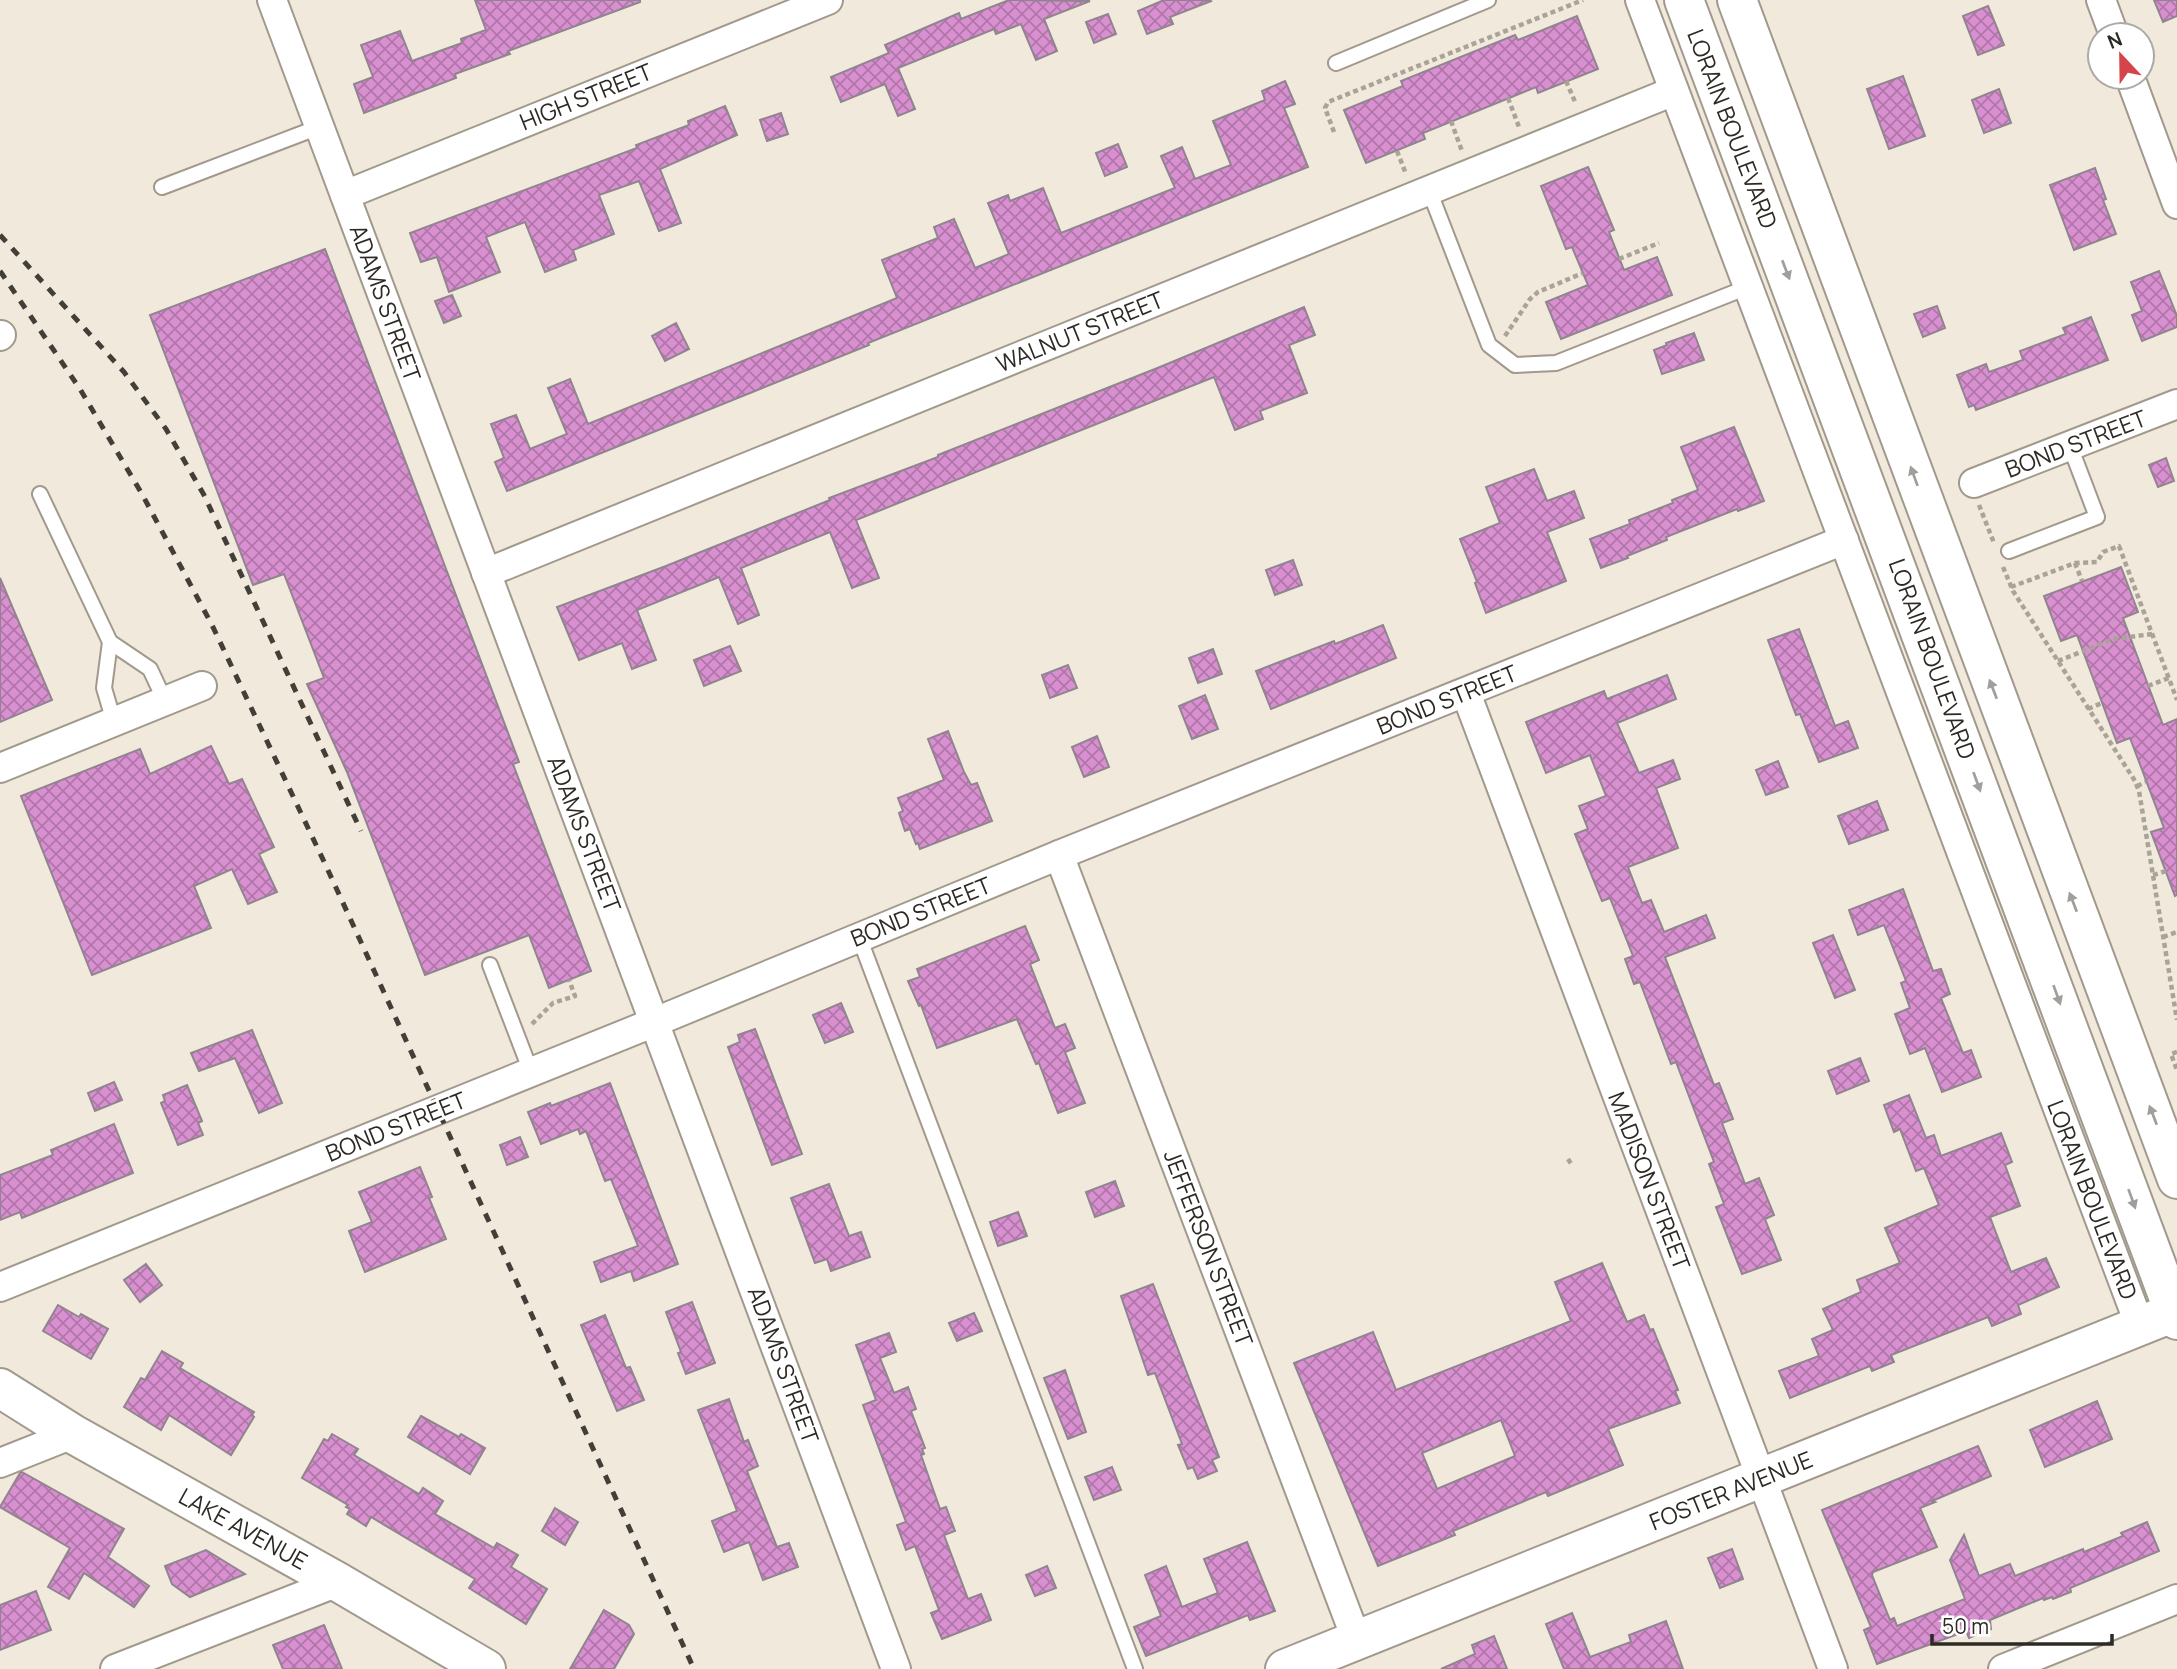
<svg xmlns="http://www.w3.org/2000/svg" width="2177" height="1669" font-family="Manrope,sans-serif">
<style>
.building{fill:url(#building-cross-hatch);stroke:#90848f;stroke-width:2;fill-rule:evenodd}
.lines{fill:none;stroke-linecap:round;stroke-linejoin:round}
.lane-casing{stroke:#a1998c;stroke-width:18}
.street-casing{stroke:#a1998c;stroke-width:32}
.secondary-casing{stroke:#a1998c;stroke-width:42}
.path{stroke:#a9a398;stroke-width:4.5;stroke-dasharray:5 3.5;stroke-linecap:butt}
.lane{stroke:#fff;stroke-width:14}
.street{stroke:#fff;stroke-width:28}
.secondary{stroke:#fff;stroke-width:38}
.rail{stroke:#423f38;stroke-width:5;stroke-dasharray:9 9;stroke-linecap:butt}
.oneway{fill:#a09f9c}
.labels{text-anchor:middle;stroke-width:6;stroke-linejoin:round;paint-order:stroke}
.street-label{font-size:23px;fill:#2d2a24;stroke:#fff}
</style>
<defs>
<pattern id="building-cross-hatch" width="8" height="8" patternUnits="userSpaceOnUse" patternTransform="scale(1.75)"><rect width="8" height="8" fill="#d990d1"/><path d="M0 0l8 8M0 8l8-8" fill="none" stroke="#b076a9"/></pattern>
</defs>
<rect width="100%" height="100%" fill="#f1e9db"/>
<!-- building -->
<g class="building">
<polygon points="475,0 640,0 640,2 508,51 510,54 455,74 456,78 364,113 354,84 373,77 361,45 400,31 412,61 462,43 461,39 486,30"/>
<polygon points="1009,0 1090,1 1044,19 1057,51 1036,60 1021,24 996,34 994,29 898,68 915,109 898,116 885,84 841,102 831,77 889,53 885,45 929,26 959,13 961,19"/>
<polygon points="1164,0 1210,0 1211,1 1170,17 1173,24 1147,34 1138,11"/>
<polygon points="2154,0 2177,0 2177,16 2163,22"/>
<polygon points="1988,6 2004,45 1978,55 1963,16"/>
<polygon points="1108,14 1116,34 1094,43 1086,22"/>
<polygon points="1577,16 1598,69 1538,93 1536,87 1423,133 1425,139 1366,163 1344,110 1403,86 1401,81 1515,35 1518,40"/>
<polygon points="1903,76 1925,136 1889,149 1867,89"/>
<polygon points="1285,81 1295,104 1284,108 1308,167 868,343 869,345 507,491 495,462 504,458 491,424 516,415 530,449 567,434 548,388 570,379 588,424 897,298 882,260 938,238 934,227 954,219 975,268 1009,254 988,203 1008,195 1010,201 1043,188 1061,233 1175,188 1161,156 1182,147 1195,179 1231,165 1213,121 1265,100 1262,91"/>
<polygon points="1999,89 2011,123 1984,133 1972,100"/>
<polygon points="725,106 737,135 660,169 681,223 659,231 639,181 599,195 614,234 573,250 576,260 545,272 525,222 486,237 500,272 449,292 437,257 421,262 410,233 637,148 636,145 689,125 688,121"/>
<polygon points="781,113 788,134 767,141 760,120"/>
<polygon points="1118,144 1127,167 1105,176 1096,153"/>
<polygon points="1588,167 1614,230 1609,232 1624,270 1657,257 1672,295 1561,339 1546,302 1588,285 1572,247 1566,249 1541,186"/>
<polygon points="2095,168 2106,199 2103,200 2116,234 2074,250 2050,185"/>
<polygon points="325,249 519,762 513,764 591,971 549,988 529,935 425,975 347,772 307,684 324,678 284,574 253,585 150,315"/>
<polygon points="2159,271 2177,316 2177,327 2142,341 2132,315 2142,311 2131,282"/>
<polygon points="452,295 461,316 444,323 435,301"/>
<polygon points="1937,306 1945,328 1923,337 1914,314"/>
<polygon points="1304,307 1315,335 1289,345 1307,393 1260,411 1263,419 1235,430 1214,377 856,520 879,578 852,588 830,532 741,568 759,615 738,624 719,577 637,610 656,660 632,669 622,643 579,660 557,607 666,566 830,500 829,498 938,457 938,455 1160,367"/>
<polygon points="2091,317 2108,360 1976,410 1974,405 1969,407 1957,375 1986,364 1989,372 2023,360 2020,351 2066,334 2063,328"/>
<polygon points="676,323 689,349 665,361 652,336"/>
<polygon points="1694,333 1704,360 1662,374 1654,350 1667,345 1666,343"/>
<polygon points="1734,427 1764,501 1738,511 1737,509 1666,537 1667,540 1627,556 1628,558 1601,568 1590,539 1630,524 1629,520 1673,503 1672,500 1698,490 1681,447"/>
<polygon points="2166,458 2174,481 2158,487 2149,465"/>
<polygon points="1534,469 1547,501 1574,491 1584,518 1547,532 1566,581 1486,613 1475,583 1477,582 1460,539 1500,523 1486,487"/>
<polygon points="1293,560 1302,585 1275,595 1266,570"/>
<polygon points="2121,567 2138,612 2123,618 2163,725 2177,719 2177,895 2175,896 2151,832 2164,828 2130,738 2117,743 2077,635 2061,641 2044,596"/>
<polygon points="0,578 52,700 0,722"/>
<polygon points="1383,625 1396,658 1271,709 1256,671 1334,641 1335,644"/>
<polygon points="1799,629 1835,726 1848,721 1858,748 1819,762 1800,714 1796,715 1768,640"/>
<polygon points="730,646 741,671 704,686 694,660"/>
<polygon points="1213,649 1222,674 1198,683 1189,658"/>
<polygon points="1068,665 1077,688 1050,698 1042,675"/>
<polygon points="1667,675 1676,699 1617,723 1639,773 1673,760 1680,779 1656,788 1678,848 1628,867 1642,903 1651,900 1664,932 1706,915 1715,938 1665,957 1714,1085 1719,1083 1733,1119 1722,1123 1745,1184 1759,1178 1774,1215 1765,1219 1781,1260 1742,1274 1716,1207 1724,1204 1709,1164 1714,1162 1676,1062 1671,1064 1640,982 1634,984 1625,959 1633,956 1610,898 1602,901 1575,834 1588,829 1579,806 1606,796 1590,755 1546,773 1526,722 1604,691 1607,699"/>
<polygon points="1205,695 1218,729 1192,739 1179,706"/>
<polygon points="948,731 964,772 971,785 977,783 992,821 920,849 918,843 916,844 910,829 905,831 899,813 903,811 898,798 944,780 928,739"/>
<polygon points="1097,736 1109,767 1084,777 1072,747"/>
<polygon points="211,746 229,784 242,779 274,847 259,854 277,892 248,904 232,869 194,886 211,928 92,975 21,796 140,749 150,774"/>
<polygon points="1778,761 1788,787 1766,795 1756,770"/>
<polygon points="1877,801 1888,830 1849,844 1838,816"/>
<polygon points="1903,889 1933,971 1941,969 1950,994 1941,998 1963,1053 1971,1050 1981,1077 1942,1092 1925,1048 1910,1054 1895,1014 1910,1008 1901,983 1906,981 1884,925 1858,935 1849,910"/>
<polygon points="1025,926 1039,960 1030,964 1055,1028 1065,1024 1075,1048 1065,1052 1085,1103 1058,1113 1039,1063 1036,1064 1017,1019 937,1048 921,1005 919,1006 908,981 920,977 917,969"/>
<polygon points="1833,935 1855,990 1835,998 1813,943"/>
<polygon points="841,1003 853,1032 825,1043 813,1015"/>
<polygon points="755,1029 802,1154 772,1165 728,1047 740,1042 738,1035"/>
<polygon points="252,1030 282,1103 259,1113 235,1058 199,1071 191,1053"/>
<polygon points="1860,1058 1869,1081 1837,1094 1828,1071"/>
<polygon points="114,1082 122,1100 95,1111 88,1093"/>
<polygon points="610,1083 678,1264 634,1281 631,1271 601,1282 594,1262 638,1246 611,1179 605,1181 586,1131 580,1134 578,1129 541,1144 528,1112 550,1103 551,1106"/>
<polygon points="187,1085 202,1121 198,1123 203,1135 178,1145 161,1103 165,1101 163,1095"/>
<polygon points="1909,1095 1926,1138 1934,1135 1941,1156 2001,1133 2012,1162 2005,1165 2020,1206 1990,1217 2011,1272 2046,1258 2059,1287 2018,1305 2021,1314 1992,1326 1988,1317 1891,1355 1894,1362 1872,1371 1870,1366 1790,1398 1779,1371 1819,1356 1812,1339 1833,1330 1823,1309 1861,1292 1857,1280 1900,1263 1885,1228 1939,1205 1924,1168 1916,1171 1900,1129 1894,1132 1884,1105"/>
<polygon points="114,1124 133,1173 22,1218 20,1212 0,1220 0,1175 53,1155 51,1150"/>
<polygon points="520,1137 528,1157 507,1165 500,1145"/>
<polygon points="420,1167 432,1197 429,1198 446,1239 365,1272 349,1231 372,1222 359,1192"/>
<polygon points="1115,1181 1124,1206 1095,1217 1086,1192"/>
<polygon points="829,1184 849,1236 861,1232 870,1257 831,1271 827,1259 815,1263 791,1198"/>
<polygon points="1018,1212 1027,1236 998,1246 990,1222"/>
<path d="M1602,1263L1627,1322L1644,1315L1650,1330L1653,1329L1678,1390L1675,1391L1680,1403L1608,1429L1623,1465L1548,1496L1546,1492L1453,1531L1455,1535L1378,1566L1294,1363L1373,1332L1396,1390L1571,1321L1555,1282ZM1501,1420L1515,1456L1437,1489L1422,1453Z"/>
<polygon points="146,1264 162,1285 140,1302 124,1280"/>
<polygon points="1153,1284 1219,1457 1212,1460 1217,1471 1198,1479 1193,1467 1188,1469 1178,1445 1182,1444 1155,1373 1148,1375 1121,1296"/>
<polygon points="692,1302 715,1363 686,1374 678,1353 681,1352 666,1312"/>
<polygon points="58,1305 79,1317 81,1314 108,1329 91,1359 43,1331"/>
<polygon points="974,1313 982,1331 957,1341 949,1323"/>
<polygon points="605,1315 626,1368 630,1367 644,1400 617,1411 581,1325"/>
<polygon points="889,1333 896,1352 880,1358 894,1393 908,1387 916,1409 911,1411 925,1448 922,1449 924,1454 921,1455 940,1509 946,1507 955,1531 944,1535 968,1599 981,1594 991,1620 942,1639 931,1613 939,1610 915,1546 906,1550 897,1525 906,1522 863,1405 876,1400 856,1345"/>
<polygon points="162,1351 183,1363 180,1368 254,1412 252,1415 254,1417 231,1455 169,1415 161,1430 124,1407 141,1378 145,1380"/>
<polygon points="1065,1370 1086,1432 1068,1439 1044,1378"/>
<polygon points="729,1399 744,1442 748,1440 758,1466 747,1471 777,1547 789,1543 798,1567 763,1580 749,1542 724,1552 712,1521 737,1511 698,1410"/>
<polygon points="2097,1401 2112,1439 2045,1467 2030,1430"/>
<polygon points="421,1416 459,1437 461,1434 485,1448 470,1474 408,1437"/>
<polygon points="332,1434 358,1449 354,1455 419,1494 423,1488 443,1501 435,1514 494,1548 497,1543 518,1555 511,1567 547,1589 526,1624 469,1588 475,1579 371,1517 366,1526 347,1514 350,1509 346,1507 348,1505 302,1478 324,1439 328,1441"/>
<polygon points="1978,1446 1991,1476 1932,1501 1935,1502 1920,1508 1937,1547 1873,1572 1872,1575 1890,1620 1894,1618 1897,1626 1965,1599 1950,1560 1964,1535 1979,1576 2010,1564 2015,1576 2083,1549 2084,1552 2123,1536 2121,1533 2147,1522 2159,1551 2070,1588 2071,1592 2053,1599 2052,1597 2044,1600 2043,1598 1990,1620 1991,1629 1969,1638 1966,1631 1877,1664 1864,1630 1871,1627 1822,1510"/>
<polygon points="1112,1467 1121,1490 1094,1500 1085,1477"/>
<polygon points="22,1472 124,1529 108,1557 149,1586 134,1607 84,1573 69,1599 48,1587 70,1548 0,1507 20,1473"/>
<polygon points="555,1508 578,1522 565,1545 542,1531"/>
<polygon points="1247,1542 1275,1611 1250,1620 1248,1615 1146,1656 1134,1627 1161,1616 1145,1575 1166,1566 1182,1607 1218,1593 1204,1559"/>
<polygon points="1732,1549 1743,1579 1720,1588 1708,1558"/>
<polygon points="206,1550 245,1574 190,1597 172,1584 165,1566"/>
<polygon points="1047,1566 1056,1588 1035,1596 1026,1575"/>
<polygon points="36,1591 51,1630 0,1650 0,1605"/>
<polygon points="604,1610 629,1625 634,1634 614,1669 570,1669"/>
<polygon points="1572,1613 1590,1657 1631,1642 1629,1635 1666,1621 1683,1669 1564,1669 1546,1624"/>
<polygon points="324,1625 342,1669 283,1669 273,1645"/>
<polygon points="1494,1636 1507,1669 1441,1669 1475,1654 1472,1645"/>
</g>
<g class="lines">
<defs>
<g id="lane">
<polyline points="1336,63 1488,0"/>
<polyline points="162,187 319,127"/>
<polyline points="1429,190 1489,345 1515,365 1556,363 1748,287"/>
<polyline points="40,494 110,642 150,669 165,701"/>
<polyline points="2009,551 2097,517 2070,446"/>
<polyline points="110,642 104,688 114,722"/>
<polyline points="859,937 1135,1669"/>
<polyline points="490,965 531,1072"/>
</g>
<g id="street">
<polyline points="272,0 896,1669"/>
<polyline points="1640,0 2140,1326"/>
<polyline points="2101,0 2114,35"/>
<polyline points="2130,77 2177,204"/>
<polyline points="345,195 828,0"/>
<polyline points="0,336 1,335"/>
<polyline points="1974,483 2177,404"/>
<polyline points="486,573 1674,91"/>
<polyline points="1466,693 1833,1669"/>
<polyline points="0,768 202,686"/>
<polyline points="1059,855 1357,1641"/>
<polyline points="0,1287 655,1022 1059,855 1844,540"/>
<polyline points="0,1463 73,1434"/>
<polyline points="115,1669 338,1582"/>
<polyline points="2003,1669 2177,1599"/>
</g>
<g id="secondary">
<polyline points="1684,0 2177,1320"/>
<polyline points="1737,0 2177,1179"/>
<polyline points="0,1388 73,1434 338,1582 486,1669"/>
<polyline points="1285,1669 2177,1311"/>
</g>
</defs>
<!-- lane casing -->
<use href="#lane" class="lane-casing"/>
<!-- street casing -->
<use href="#street" class="street-casing"/>
<!-- secondary casing -->
<use href="#secondary" class="secondary-casing"/>
<!-- path -->
<g class="path">
<polyline points="1566,81 1576,104"/>
<polyline points="1508,98 1519,127"/>
<polyline points="1451,121 1462,151"/>
<polyline points="1334,132 1325,108 1328,102 1583,0"/>
<polyline points="1397,151 1406,174"/>
<polyline points="1619,259 1659,243"/>
<polyline points="1505,336 1530,299 1538,292 1583,273"/>
<polyline points="1979,505 1994,543"/>
<polyline points="2075,563 2082,581"/>
<polyline points="2003,567 2013,591 2135,781 2139,791 2177,1020"/>
<polyline points="2011,587 2075,563 2097,562 2103,552 2119,546 2177,700"/>
<polyline points="2058,661 2114,639 2152,634"/>
<polyline points="2148,686 2169,678"/>
<polyline points="2088,709 2102,703"/>
<polyline points="2137,786 2146,782"/>
<polyline points="2153,875 2166,871"/>
<polyline points="2163,937 2177,932"/>
<polyline points="532,1024 553,1003 575,996 569,980"/>
<polyline points="2177,1052 2171,1054 2177,1070"/>
<polyline points="1568,1159 1572,1165"/>
</g>
<!-- lane -->
<use href="#lane" class="lane"/>
<!-- street -->
<use href="#street" class="street"/>
<!-- secondary -->
<use href="#secondary" class="secondary"/>
<!-- rail -->
<g class="rail">
<polyline points="0,235 124,372 166,429 204,495 361,831"/>
<polyline points="0,271 80,389 142,494 212,625 327,868 694,1669"/>
</g>
</g>
<!-- one-way arrows -->
<defs><path id="oneway-solid" d="M-6-.8H1V-3.2L6.5 0L1 3.2V.8H-6Z" transform="scale(1.75)"/></defs>
<g class="oneway">
<use href="#oneway-solid" transform="translate(1786 270) rotate(69)"/>
<use href="#oneway-solid" transform="translate(1914 476) rotate(-110)"/>
<use href="#oneway-solid" transform="translate(1993 689) rotate(-111)"/>
<use href="#oneway-solid" transform="translate(1977 782) rotate(70)"/>
<use href="#oneway-solid" transform="translate(2073 902) rotate(-111)"/>
<use href="#oneway-solid" transform="translate(2057 995) rotate(70)"/>
<use href="#oneway-solid" transform="translate(2153 1115) rotate(-111)"/>
<use href="#oneway-solid" transform="translate(2132 1199) rotate(70)"/>
</g>
<g class="labels">
<!-- street labels -->
<g class="street-label">
<text transform="translate(586 97) rotate(-22)" y="8">HIGH STREET</text>
<text transform="translate(1732 129) rotate(69)" y="8">LORAIN BOULEVARD</text>
<text transform="translate(385 303) rotate(70)" y="8">ADAMS STREET</text>
<text transform="translate(1080 332) rotate(-22)" y="8">WALNUT STREET</text>
<text transform="translate(2076 444) rotate(-21)" y="8">BOND STREET</text>
<text transform="translate(1932 659) rotate(70)" y="8">LORAIN BOULEVARD</text>
<text transform="translate(1447 700) rotate(-22)" y="8">BOND STREET</text>
<text transform="translate(584 834) rotate(69)" y="8">ADAMS STREET</text>
<text transform="translate(921 912) rotate(-22)" y="8">BOND STREET</text>
<text transform="translate(396 1127) rotate(-22)" y="8">BOND STREET</text>
<text transform="translate(1649 1181) rotate(69)" y="8">MADISON STREET</text>
<text transform="translate(2092 1200) rotate(69)" y="8">LORAIN BOULEVARD</text>
<text transform="translate(1208 1248) rotate(69)" y="8">JEFFERSON STREET</text>
<text transform="translate(783 1365) rotate(70)" y="8">ADAMS STREET</text>
<text transform="translate(1731 1491) rotate(-22)" y="8">FOSTER AVENUE</text>
<text transform="translate(243 1529) rotate(29)" y="8">LAKE AVENUE</text>
</g>
</g>
<!-- north arrow -->
<g transform="translate(2121 56) rotate(338)"><circle r="33" fill="#ffffff" stroke="#abaaa7" stroke-width="2"/>
<path d="M0-5L12 26L0 18L-12 26Z" fill="#d4444a"/>
<text y="-10" font-size="19" font-weight="bold" text-anchor="middle" fill="#2d2a24">N</text>
</g>
<!-- scale -->
<path d="M1932 1634v10h180v-10" fill="none" stroke="#2d2a24" stroke-width="3.5"/>
<text x="1942" y="1634" font-size="21" fill="#2d2a24" stroke="#ffffff" stroke-width="5" paint-order="stroke">50 m</text>
</svg>
